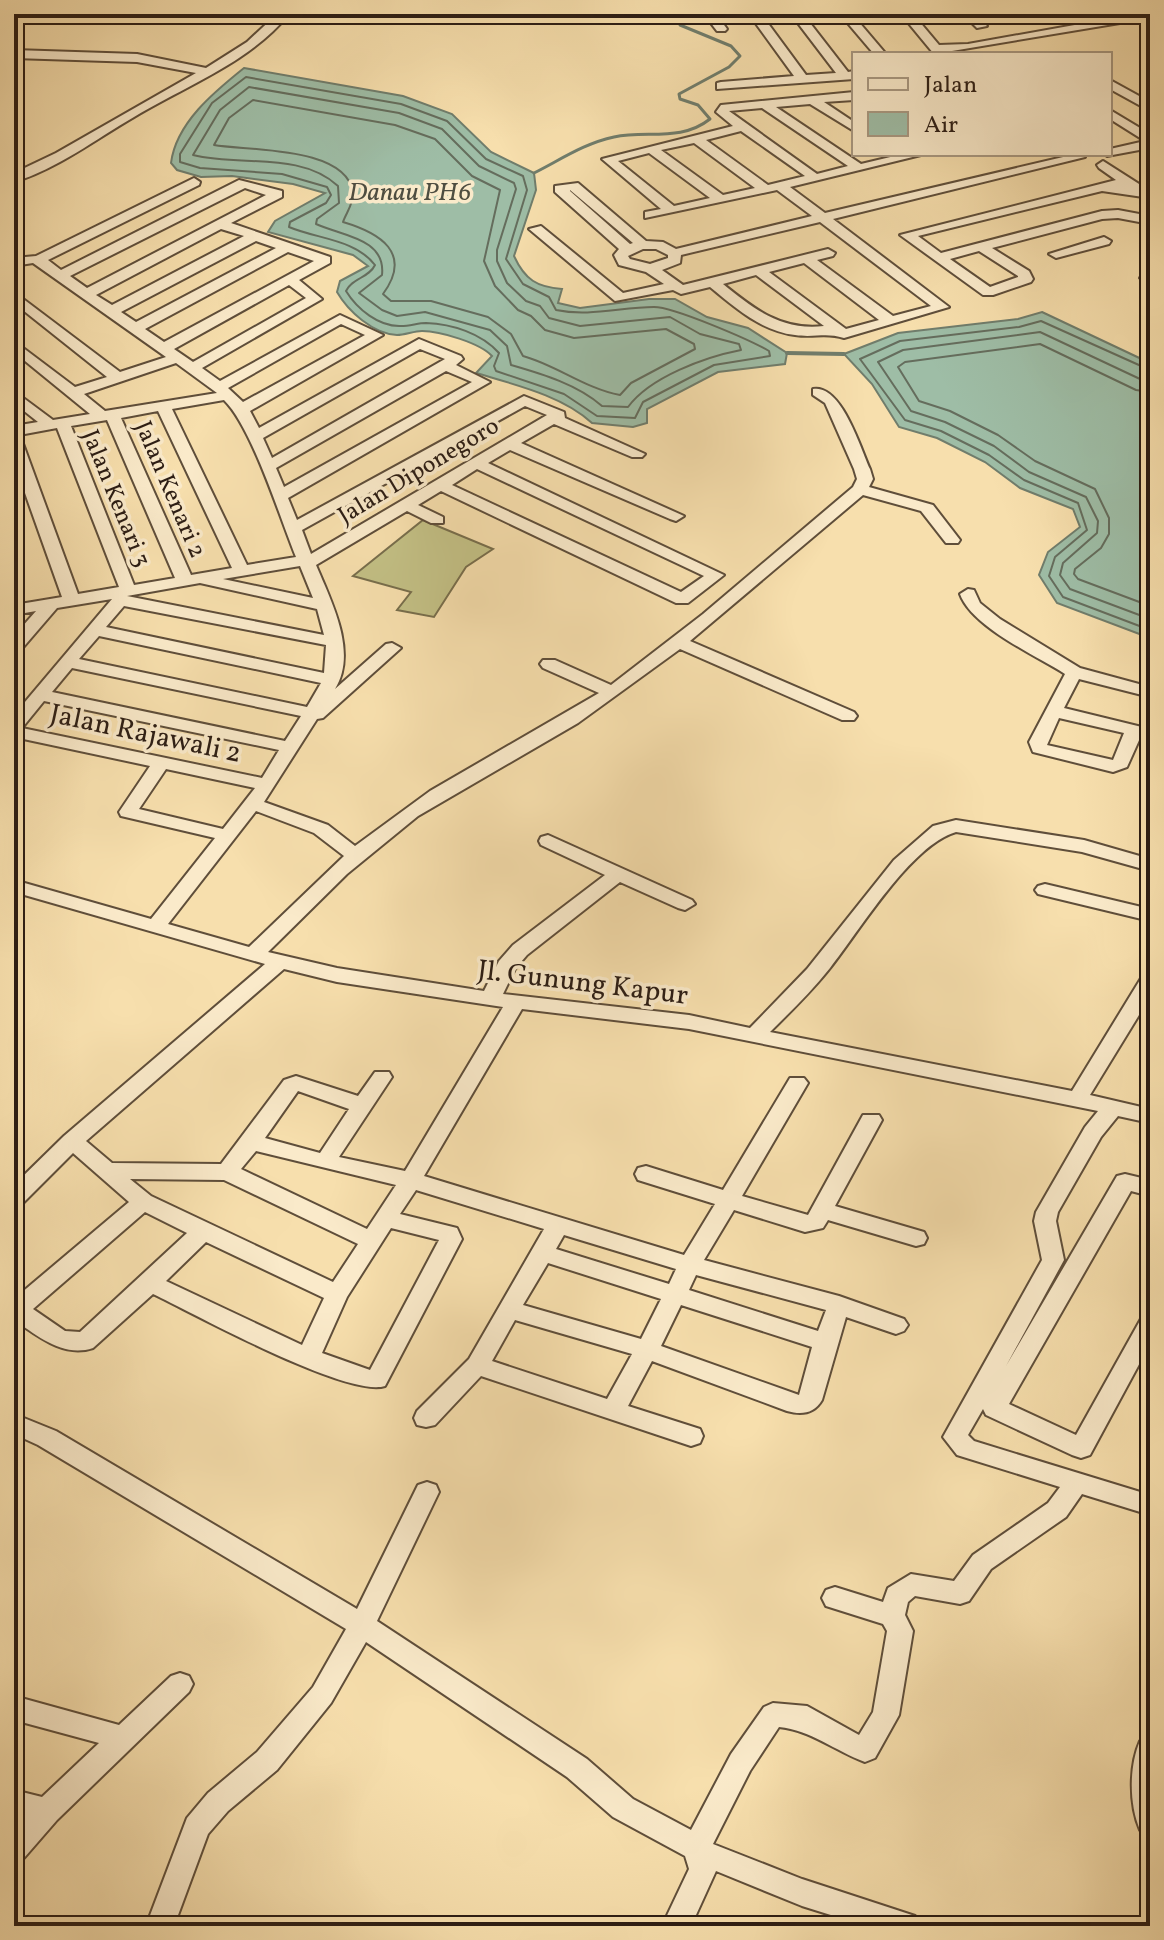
<svg xmlns="http://www.w3.org/2000/svg" width="1164" height="1940" font-family="Vollkorn,serif">
<style>
.green{fill:#c3c085;stroke:#786e4c;stroke-width:2}
.water{fill:#9ebda6;stroke:#707d6c;stroke-width:2}
.lines{fill:none;stroke-linecap:round;stroke-linejoin:round}
.shore{stroke:#656d5d;stroke-width:2}
.stream-far1{stroke:#707d6c;stroke-width:3}
.stream{stroke:#707d6c;stroke-width:4}
.minor-casing{stroke:#5f4e3a;stroke-width:4}
.minor{fill:#faeaca;fill-rule:evenodd}
.labels{text-anchor:middle;stroke-width:7;stroke-linejoin:round;paint-order:stroke}
.far-street-label{font-size:24px;fill:#2c1d14;stroke:#faeaca}
.far-water-label{font-size:26px;font-style:italic;fill:#4e4d40;stroke:#faeaca}
.street-label{font-size:28px;fill:#2c1d14;stroke:#faeaca}
</style>
<rect width="100%" height="100%" fill="#f7dfad"/>
<filter id="stains"><feTurbulence type="fractalNoise" baseFrequency=".0025" numOctaves="4"/><feColorMatrix values="0 0 0 0 .2 0 0 0 0 .09 0 0 0 0 .02 0 0 0 .5 -.17"/></filter>
<radialGradient id="worn" r=".72"><stop offset=".6" stop-color="#630" stop-opacity="0"/><stop offset="1" stop-color="#630" stop-opacity=".3"/></radialGradient>
<!-- green -->
<polygon class="green" points="423,520 493,549 466,567 434,617 397,610 411,592 353,576"/>
<!-- water -->
<g class="water">
<path d="M244,68L403,96L452,114L491,152L534,173L536,190L514,256C525,280 537,287 562,289L558,303L580,308L649,299H675L707,317L748,328L787,353L785,364L718,372L647,409V423L633,427L592,423C563,396 516,385 476,373L492,356C480,343 440,331 422,331C414,331 405,335 397,335C373,334 348,311 337,292L340,281L368,266L353,255L268,232L275,221L325,193L293,184L232,176L201,177L177,170L171,163C176,123 214,92 244,68Z"/>
<polygon points="1042,312 1150,363 1150,638 1057,603 1039,575 1048,552 1080,527 1073,509 1020,488 985,462 937,438 899,427 872,384 844,354 898,333 1018,319"/>
</g>
<g class="lines">
<!-- shore -->
<g class="shore">
<path d="M246,77L401,104L447,121L486,159L523,176L527,190L506,259L523,284L549,297L556,310C590,317 621,307 654,307C674,307 750,340 769,351L770,356L714,365L643,402L635,418L597,416L564,394L496,371L494,366L499,353C481,333 452,324 426,323C418,323 410,326 401,326C379,327 357,309 346,291C352,278 369,278 375,265C355,239 317,239 289,227L290,222L326,203L331,195L327,187L282,174L200,168L180,162V154L212,103Z"/>
<path d="M249,87L399,113L442,129L479,166L514,183L516,189L497,250V261L507,283L526,301L540,306L549,318L580,326L670,317L700,334L739,344L741,350C705,357 650,377 628,407L602,406C577,384 542,374 511,365L507,346L490,330L425,312L397,316L382,310L359,293L382,275C386,238 342,236 316,224L317,219L339,203L338,186C300,151 240,167 193,155L220,110Z"/>
<path d="M253,100L395,125L435,139L472,176L500,190L484,261L495,286L518,310L531,316L545,330L574,338L666,329L694,344L695,349L631,383L620,395C586,389 556,365 523,356L511,334L488,317L431,301H391L383,294C413,253 380,233 343,222C346,213 354,203 353,193C347,146 248,151 214,145L229,118Z"/>
<polyline points="1150,370 1041,321 1019,327 900,341 860,359 905,420 941,431 989,455 1024,480 1078,503 1087,530 1055,557 1049,576 1063,597 1150,630"/>
<polyline points="1150,380 1140,379 1040,332 903,350 878,362 911,411 945,422 994,446 1029,472 1086,497 1098,521 1097,533 1063,563 1060,575 1070,589 1150,619"/>
<polyline points="1150,392 1136,390 1040,344 905,362 898,367 919,401 950,411 998,435 1035,461 1095,489 1109,518 1109,534 1101,548 1075,569 1074,574 1078,579 1150,606"/>
</g>
<!-- stream-far1 -->
<path class="stream-far1" d="M534,173C560,160 585,143 614,137C647,130 681,142 710,119L698,105L680,99L679,94L729,67L740,56L731,46L680,25L677,18L682,14"/>
<!-- stream -->
<polyline class="stream" points="787,353 844,354"/>
<defs>
<g id="minor">
<polygon points="52,14 104,14 98,17 58,19"/>
<path d="M277,14H289C249,63 187,85 134,117C96,139 57,169 14,182V173L56,153L196,73L137,62L14,58V50L137,54L206,68L247,42Z"/>
<polygon points="704,14 716,14 727,29 725,31 717,31"/>
<polygon points="749,14 761,14 806,75 836,73 791,14 803,14 848,72 854,71 854,79 717,89 717,83 721,82 794,76"/>
<polygon points="840,14 852,14 886,54 874,54"/>
<polygon points="901,14 913,14 939,45 968,44 1136,14 1150,14 1150,18 934,54"/>
<polygon points="963,14 975,14 987,26 977,28"/>
<polygon points="1110,80 1150,102 1150,111 1110,89"/>
<path d="M854,92V100L824,102L854,122V131L810,104L776,107L861,164L903,154H925L790,187L825,213L1076,154L1085,157L833,219L949,307L844,338C825,332 815,338 795,335C761,331 736,308 710,287L681,294L673,290L615,301L529,229L541,226L623,293L664,284L646,272L619,265L614,255L619,249L555,192V186L578,183L646,241L663,242L676,249L812,216L777,190L645,218V212L661,209L602,159L733,126L716,112L721,105ZM762,108L848,166L817,174L729,111ZM741,131L805,176L768,185L706,140ZM694,143L755,188L723,195L661,150ZM649,153L710,198L674,206L618,161ZM570,191V190L633,243L630,244ZM820,222L931,306L893,316L817,260L833,256L835,253L828,249L683,285L662,270L680,263L681,255ZM643,249H656L668,255V258L650,264L630,259L628,256ZM804,263L879,320L846,329L769,272ZM756,275L824,326C781,331 754,309 723,284Z"/>
<polygon points="1110,110 1150,134 1150,148 1107,156 1110,149 1145,141 1110,119"/>
<path d="M1103,161L1150,191V198L1102,191L918,236L941,253L1102,211L1118,210L1150,216V224L1118,218L1102,219L992,248L1029,271L1033,279L1031,282L993,295H983L900,235L1116,180L1099,168L1097,165ZM979,251L1018,276V277L990,287L950,259Z"/>
<path d="M194,178L200,182L199,185L48,260L61,270L239,180L282,191V197L231,223L330,257V263L299,280L322,299L202,368L220,381L340,315L383,335L250,411L259,428L419,339L461,356L463,359L456,365L490,382L288,498L297,520L524,396L564,412L565,418L645,454L642,457H632L554,424L521,443L684,516L676,521L670,519L510,450L488,463L724,575L688,603H676L441,491L418,505L443,517V523H431L407,511L316,565C331,601 358,652 335,689L386,644L392,643L401,648L323,718L317,719L264,802L328,825L355,846L430,791L599,693L543,668L540,664L543,660H555L611,685L703,614L853,487L857,479L854,469L825,403L813,395V389C841,384 860,447 870,469L873,479L869,487L933,505L960,540L958,543H946L921,511L863,495L690,641L854,712L857,716L854,720H842L680,649L578,723L418,816L347,874L268,952L337,968L484,991L499,961L513,945L605,875L541,845L539,841L541,837L548,835L692,900L695,904L685,910L678,908L620,882L527,955L515,969L503,994L689,1015L750,1028L807,969L894,860L933,826L956,820L1084,840L1150,859V871L1082,852L956,832C911,845 860,930 830,968C812,991 791,1011 770,1032L1072,1091L1143,975L1150,973V997L1090,1095L1150,1109V1123L1118,1116L1101,1137L1058,1212L1056,1221L1064,1260L1006,1366L1117,1176L1125,1174L1150,1180V1196L1131,1191L1009,1404L1076,1435L1142,1317L1150,1314V1344L1090,1455L1081,1458L1072,1455L986,1415L983,1409L968,1435L974,1441L1150,1495V1515L1082,1494L1066,1517L991,1569L969,1601L960,1604L915,1596L908,1602L905,1615L913,1631L899,1715L875,1758L865,1762C835,1751 811,1730 779,1727L750,1771L713,1844L802,1879L915,1916L919,1926H866L802,1906L716,1871L691,1926H662L689,1869L685,1856L613,1817L567,1777L366,1642L331,1703L277,1770L228,1811L208,1834L174,1926H146L187,1818L208,1793L257,1752L313,1687L346,1629L38,1445L14,1434V1414L56,1431L357,1609L418,1485L427,1482L436,1485L439,1492L377,1621L587,1759L633,1799L691,1830L731,1754L764,1707L773,1703L807,1706L859,1735L873,1712L887,1631L883,1624L826,1606L822,1598L826,1590L835,1587L883,1602L888,1588L911,1574L954,1581L973,1555L1048,1503L1060,1487L957,1455L943,1437L1042,1260L1034,1221L1036,1212L1085,1127L1098,1111L689,1029L522,1009L424,1176L684,1255L715,1204L638,1180L635,1174L638,1168L646,1166L723,1190L790,1078H804L808,1083L742,1196L808,1215L863,1115H879L882,1120L835,1206L924,1232L927,1238L924,1244L916,1246L828,1220L823,1228L805,1232L734,1210L704,1260L839,1296L904,1319L908,1325L904,1331L896,1334L846,1317L822,1400C814,1414 801,1415 787,1411L652,1361L628,1406L700,1429L703,1436L700,1443L691,1446L481,1376L435,1425L426,1427L417,1425L414,1418L417,1411L469,1359L544,1229L416,1190L400,1214L457,1228L462,1239L385,1386C347,1398 195,1314 153,1294L93,1348C63,1358 38,1336 14,1320V1299L129,1202L73,1153L22,1204L14,1206V1185L64,1136L265,964L14,892V880L151,919L215,838L121,816L119,812L150,766L14,737V715L112,599L57,608L20,651L14,652V636L36,611L14,615V605L62,597L14,462V436L22,441L78,594L119,587L57,428L14,436V426L38,422L14,403V391L53,420L90,414L14,352V341L75,387L107,377L14,303V292L120,372L166,357L33,263L14,266V258L36,256ZM245,188L266,195L87,288L70,276ZM221,229L244,236L112,305L96,295ZM256,241L276,248L136,322L121,312ZM288,252L314,261L164,342L145,329ZM289,285L306,298L193,362L174,349ZM341,324L365,335L243,402L228,388ZM420,349L445,359L272,458L263,438ZM176,363L217,393L105,411L84,394ZM446,371L472,382L284,487L276,468ZM224,400C252,427 280,518 296,557L247,565L172,409ZM525,406L547,415L311,554L302,530ZM158,411L232,568L191,575L121,418ZM107,420L175,578L134,585L71,426ZM477,469L704,576L681,592L452,485ZM300,566L313,598L223,579ZM200,583L317,609L324,635L127,596ZM124,606L326,645L324,673L106,627ZM99,636L321,683L307,707L79,659ZM72,668L301,716L285,741L52,692ZM44,701L279,750L262,778L22,728ZM166,769L255,788L223,829L139,809ZM256,811L314,833L344,856L249,947L168,924ZM284,969L337,982L503,1007L405,1171L339,1157L392,1077L389,1072H375L358,1096L296,1076L284,1080L221,1164L112,1163L86,1141ZM298,1091L349,1109L320,1153L265,1138ZM256,1151L396,1185L367,1229L241,1169ZM130,1179L224,1180L358,1244L333,1282L151,1196ZM145,1212L187,1233L80,1332L65,1331L33,1309ZM391,1228L439,1240L370,1370L322,1353L347,1297ZM564,1235L676,1269L669,1284L556,1249ZM206,1242L324,1298L302,1345L166,1281ZM548,1263L661,1299L641,1339L523,1305ZM696,1275L826,1310L818,1331L689,1290ZM681,1305L812,1347L799,1395L661,1346ZM515,1320L632,1354L607,1399L492,1361Z"/>
<polygon points="1104,237 1111,241 1109,244 1056,258 1049,254"/>
<polygon points="1147,274 1150,275 1150,283 1140,278"/>
<path d="M968,589L974,590L980,603L1000,619L1080,668L1150,687V697L1079,679L1064,708L1150,729V740L1140,738L1127,767L1113,772L1033,752L1029,742L1065,674C1035,655 972,627 960,594ZM1059,718L1124,733L1113,760L1047,745Z"/>
<polygon points="1045,884 1150,909 1150,921 1038,894 1035,890 1038,886"/>
<polygon points="180,1673 189,1676 193,1684 189,1692 57,1820 24,1858 14,1862 14,1829 24,1817 14,1814 14,1790 42,1797 99,1743 14,1720 14,1696 119,1725 171,1676"/>
<path d="M1150,1737V1834L1140,1830C1129,1804 1129,1766 1140,1741Z"/>
</g>
</defs>
<!-- minor casing -->
<use href="#minor" class="minor-casing"/>
<!-- minor -->
<use href="#minor" class="minor"/>
</g>
<g class="labels">
<!-- far-street labels -->
<g class="far-street-label">
<text transform="translate(418 470) rotate(-31)" y="8">Jalan Diponegoro</text>
<text transform="translate(171 489) rotate(67)" y="8">Jalan Kenari 2</text>
<text transform="translate(117 498) rotate(68)" y="8">Jalan Kenari 3</text>
</g>
<!-- far-water labels -->
<g class="far-water-label">
<text x="410" y="200">Danau PH6</text>
</g>
<!-- street labels -->
<g class="street-label">
<text transform="translate(146 732) rotate(12)" y="10">Jalan Rajawali 2</text>
<text transform="translate(583 981) rotate(7)" y="10">Jl. Gunung Kapur</text>
</g>
</g>
<!-- margin -->
<rect width="1164" height="1940" fill="none" stroke="#f7dfad" stroke-width="48"/>
<rect x="16" y="16" width="1132" height="1908" fill="none" stroke="#2c1d14" stroke-width="4"/>
<rect x="24" y="24" width="1116" height="1892" fill="none" stroke="#2c1d14" stroke-width="2"/>
<!-- legend -->
<rect x="852" y="52" width="260" height="104" fill="#faeaca" stroke="#a89881" stroke-width="2"/>
<rect x="868" y="78" width="40" height="12" fill="#faeaca" stroke="#a89881" stroke-width="2"/>
<text x="924" y="92" font-size="24" fill="#2c1d14">Jalan</text>
<rect x="868" y="112" width="40" height="24" fill="#9ebda6" stroke="#a89881" stroke-width="2"/>
<text x="924" y="132" font-size="24" fill="#2c1d14">Air</text>
<rect width="100%" height="100%" filter="url(#stains)"/>
<rect width="100%" height="100%" fill="url(#worn)"/>
</svg>
